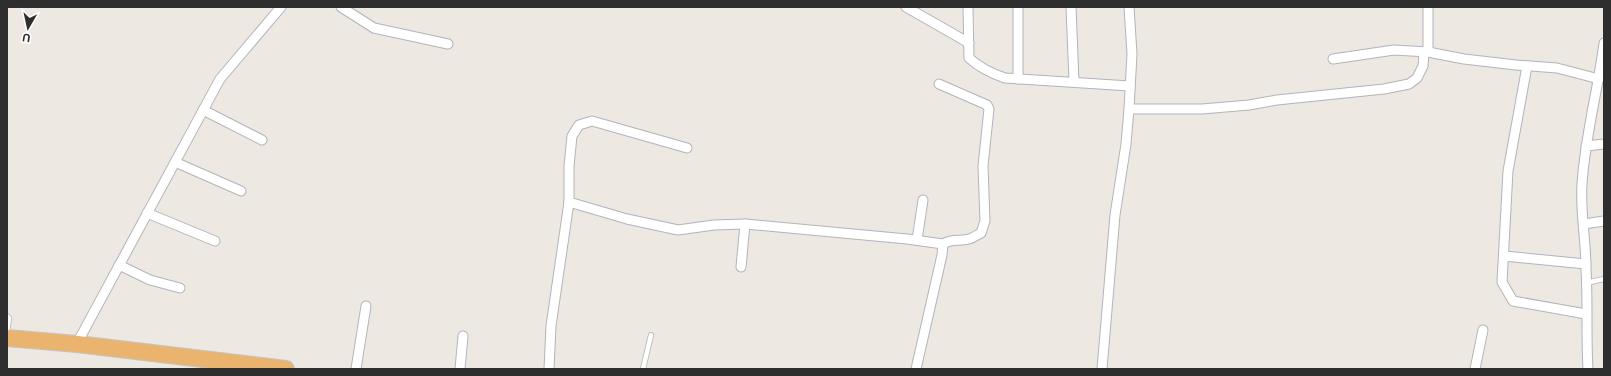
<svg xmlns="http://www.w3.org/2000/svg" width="1611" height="376" font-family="Inter,sans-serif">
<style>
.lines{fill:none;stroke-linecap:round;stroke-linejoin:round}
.service-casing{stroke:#b2b4bc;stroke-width:6}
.minor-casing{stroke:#b2b4bc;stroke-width:11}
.trunk-casing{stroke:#c4c4c4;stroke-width:18}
.service{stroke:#fff;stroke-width:4.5}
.minor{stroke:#fff;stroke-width:9}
.trunk{stroke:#eab46e;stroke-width:16}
</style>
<rect width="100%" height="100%" fill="#ede8e2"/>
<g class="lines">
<defs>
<g id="service">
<polyline points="1586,283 1604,279"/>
<polyline points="7,316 9,318 7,332"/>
<polyline points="643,369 651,335"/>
</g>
<g id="minor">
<polyline points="341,7 374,28 448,44"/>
<polyline points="906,7 969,43"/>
<path d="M968,7L969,58C980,68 990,73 1005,78L1130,86"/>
<polyline points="1018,7 1018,79"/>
<polyline points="1071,7 1074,82"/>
<polyline points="1428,7 1428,52"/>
<polyline points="1333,59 1394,50 1428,52 1464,59 1516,65 1557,68 1599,79"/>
<polyline points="1527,66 1508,171 1502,282 1513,301 1586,314"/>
<path d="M939,84L987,105L989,109L983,166L985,221L981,233C977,235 973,238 969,239C959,242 953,238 943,244"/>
<polyline points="1129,109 1202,109 1249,105 1277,100 1384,89 1409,84 1417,78 1423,66 1424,52"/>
<polyline points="203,110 262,140"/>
<polyline points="1586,146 1604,144"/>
<polyline points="175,162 241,191"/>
<polyline points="569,202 569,166 572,136 579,125 592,121 687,148"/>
<polyline points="147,213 215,241"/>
<polyline points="1584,224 1604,221"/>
<polyline points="917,240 923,200"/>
<polyline points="1504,256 1586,264"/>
<polyline points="119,265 150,280 180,288"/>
<polyline points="741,267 745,224"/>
<polyline points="75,347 220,79 281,7"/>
<polyline points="356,369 366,306"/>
<polyline points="460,369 463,336"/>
<polyline points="549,369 551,326 569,202 627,219 678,230 714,225 745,224 907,239 943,244 942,255 916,369"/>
<polyline points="1102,369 1115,215 1126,144 1129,109 1132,54 1129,7"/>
<polyline points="1475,369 1483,330"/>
<path d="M1588,369C1586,336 1588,302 1586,269C1586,241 1580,210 1582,184C1585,136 1598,90 1604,43"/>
</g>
<polyline id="trunk" points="7,338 77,344 286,369"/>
</defs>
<!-- service casing -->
<use href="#service" class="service-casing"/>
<!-- minor casing -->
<use href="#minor" class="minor-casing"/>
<!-- trunk casing -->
<use href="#trunk" class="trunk-casing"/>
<!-- service -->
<use href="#service" class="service"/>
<!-- minor -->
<use href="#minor" class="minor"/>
<!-- trunk -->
<use href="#trunk" class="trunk"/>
</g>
<!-- border -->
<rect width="1611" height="376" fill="none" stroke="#2e2e2e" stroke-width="16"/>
<!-- north arrow -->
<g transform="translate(28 28) rotate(189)" stroke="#ffffff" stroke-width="3" paint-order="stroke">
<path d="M0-3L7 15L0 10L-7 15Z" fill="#2e2e2e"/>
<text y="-6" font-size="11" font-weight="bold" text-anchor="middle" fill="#2e2e2e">U</text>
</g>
</svg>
